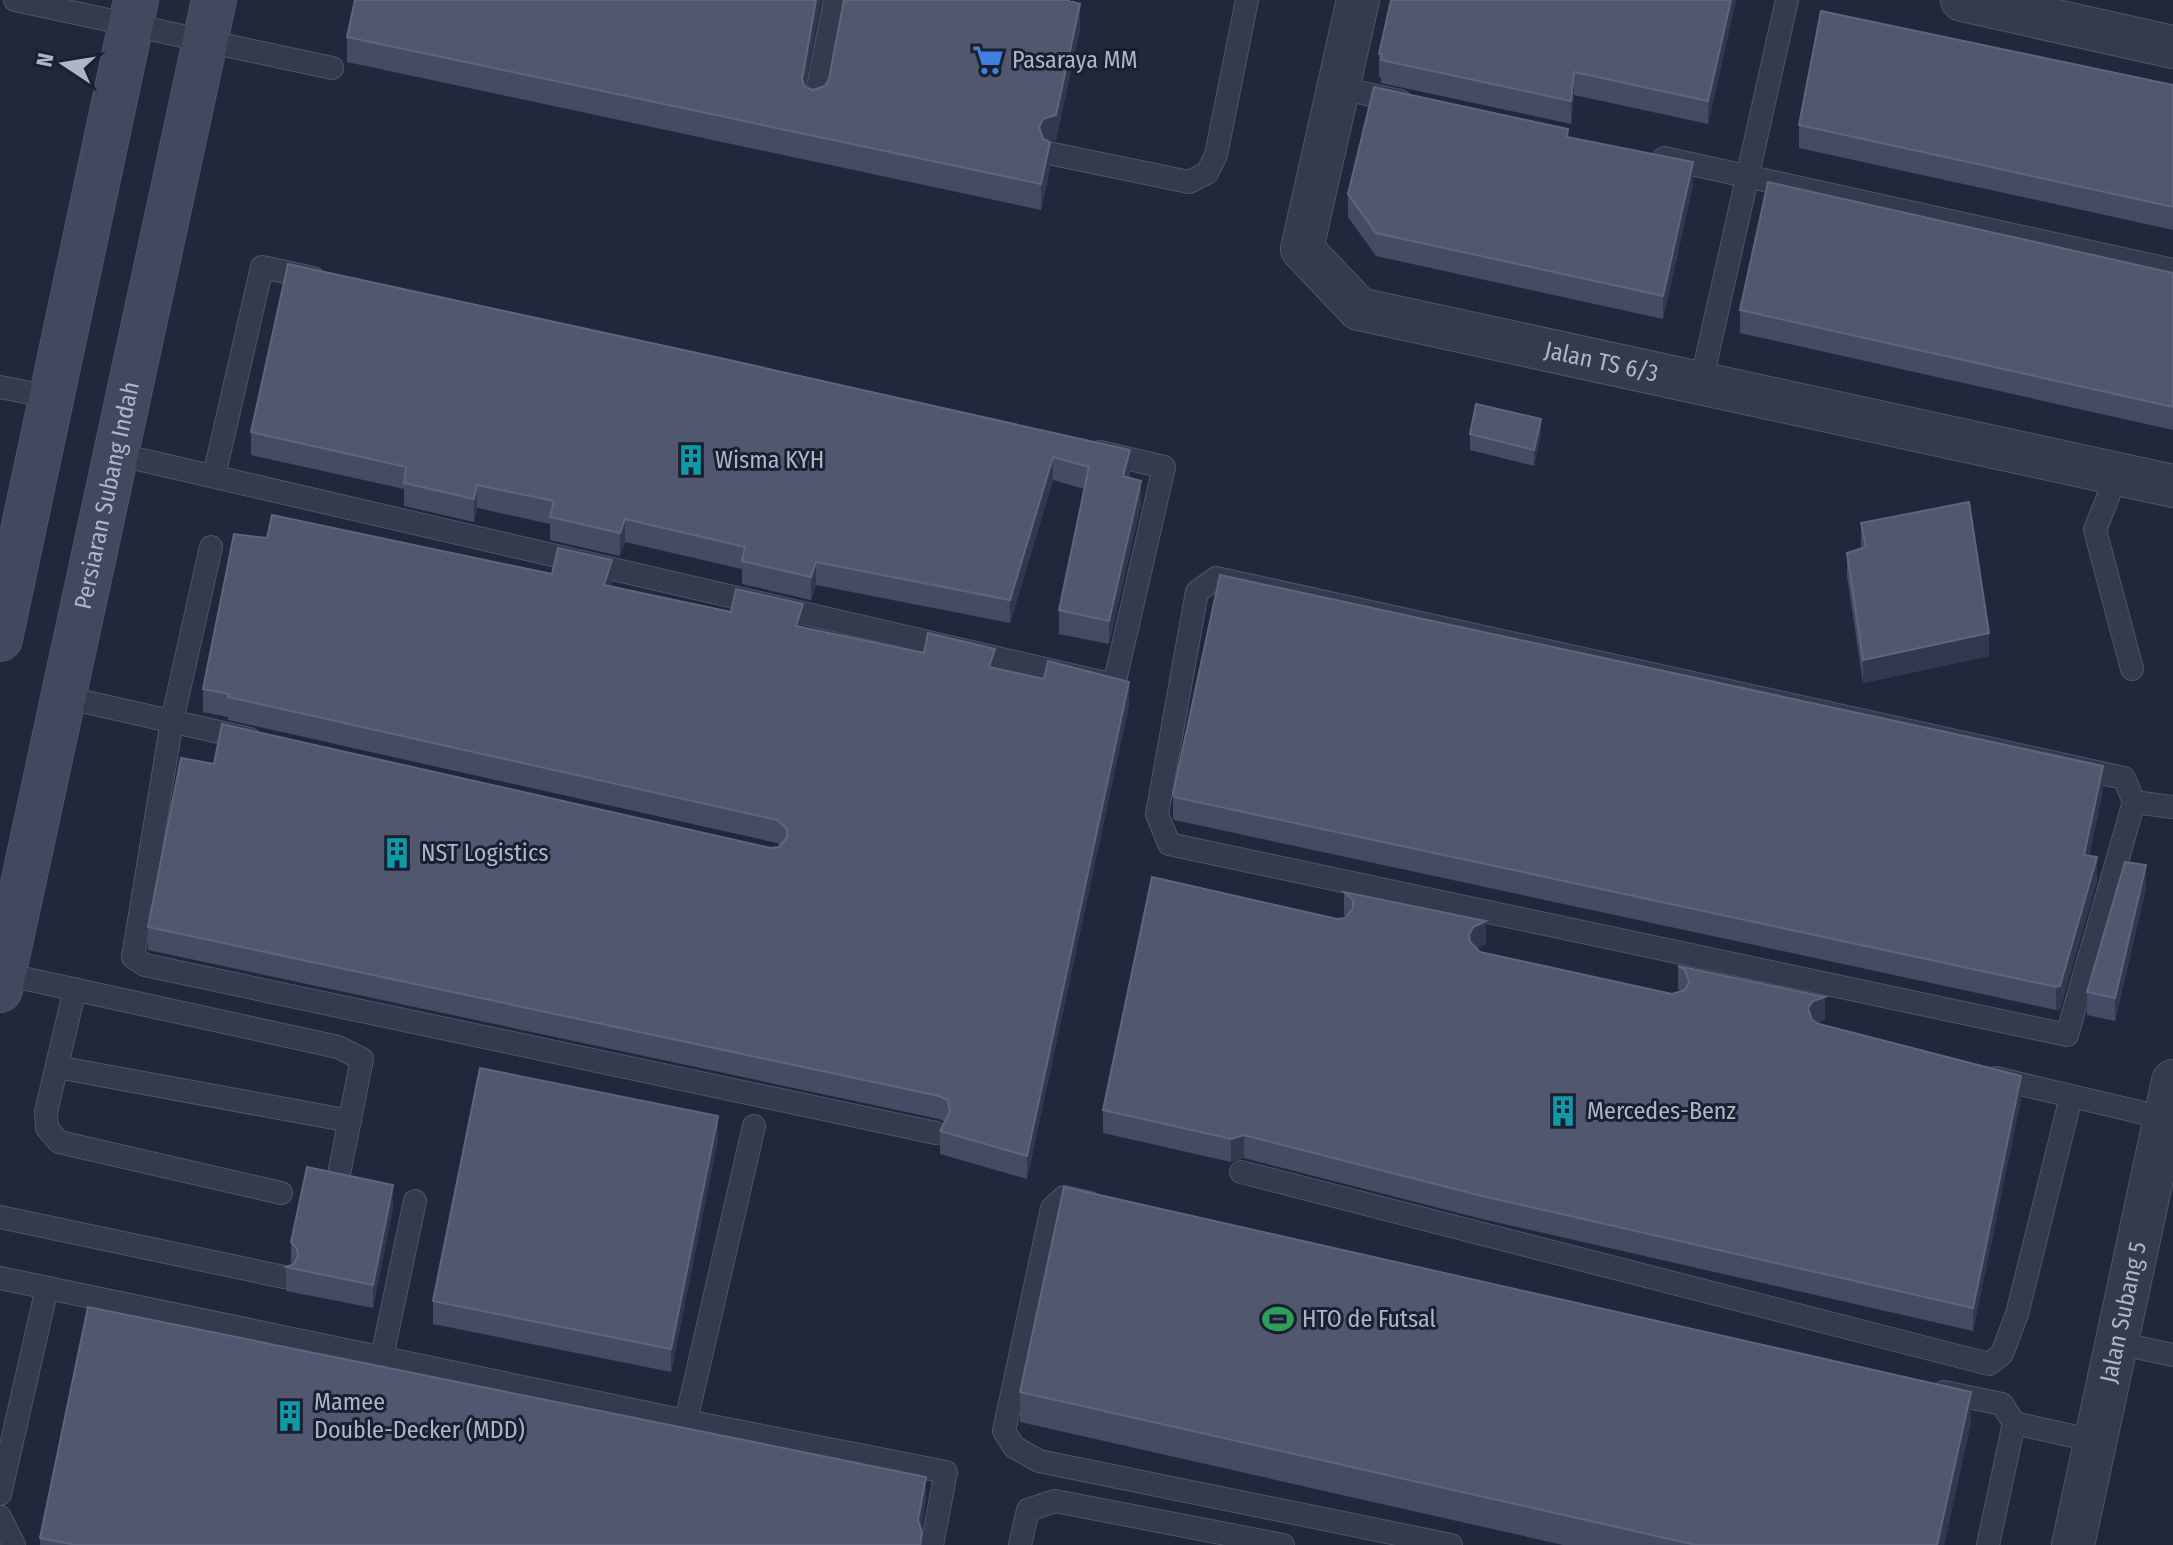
<svg xmlns="http://www.w3.org/2000/svg" width="2173" height="1545" font-family="'Fira Sans Condensed',sans-serif">
<style>
.lines{fill:none;stroke-linecap:round;stroke-linejoin:round}
.lane-casing{stroke:#4f5566;stroke-width:24}
.street-casing{stroke:#4f5566;stroke-width:44}
.secondary-casing{stroke:#4f5566;stroke-width:46}
.lane{stroke:#343b4c;stroke-width:22}
.street{stroke:#343b4c;stroke-width:42}
.secondary{stroke:#42495f;stroke-width:44}
.wall{fill:#444c64}
.shaded-wall{fill:#31394f}
.building{fill:#50576e;stroke:#5e667c;stroke-width:2}
.labels{text-anchor:middle;stroke-width:6;stroke-linejoin:round;paint-order:stroke}
.poi-label{font-size:24px;fill:#afb5c8;stroke:#1a2030;text-anchor:start}
.street-label{font-size:24px;fill:#afb5c8;stroke:#1a2030}
</style>
<rect width="100%" height="100%" fill="#20283b"/>
<g class="lines">
<defs>
<g id="lane">
<polyline points="15,0 332,68"/>
<polyline points="1339,88 1400,101"/>
<polyline points="815,102 835,0"/>
<polyline points="1053,154 1189,182 1207,173 1216,155 1247,0"/>
<polyline points="1664,158 2173,270"/>
<polyline points="1701,383 1787,0"/>
<polyline points="0,387 51,397"/>
<polyline points="116,454 1114,685 1164,467 1100,452"/>
<polyline points="2117,474 2095,530 2132,669"/>
<polyline points="214,476 262,267 313,278"/>
<polyline points="211,547 172,721 133,957 145,965 936,1133"/>
<polygon points="1216,578 2124,778 2134,802 2067,1035 1169,844 1157,814 1197,592"/>
<polyline points="64,697 250,739"/>
<polyline points="2134,802 2173,807"/>
<polyline points="4,974 338,1047 362,1059 337,1184"/>
<polyline points="75,989 46,1112 47,1128 59,1142 281,1193"/>
<polyline points="57,1067 350,1121"/>
<polyline points="1995,1078 2165,1118"/>
<polyline points="1241,1172 1989,1364 2002,1354 2017,1314 2071,1097"/>
<polyline points="1090,1203 1064,1197 1052,1208 1004,1431 1014,1447 1039,1461 1451,1545"/>
<polyline points="0,1217 284,1277"/>
<polyline points="0,1278 686,1421 946,1472 932,1545"/>
<polyline points="2117,1343 2173,1355"/>
<polyline points="382,1357 415,1201"/>
<polyline points="1944,1392 2002,1404 2014,1423 1988,1545"/>
<polyline points="686,1421 754,1126"/>
<polyline points="2014,1423 2095,1441"/>
<polyline points="0,1494 47,1288"/>
<polyline points="0,1517 14,1545"/>
<polyline points="1020,1545 1028,1510 1055,1501 1283,1545"/>
</g>
<g id="street">
<path id="s1" d="M1358,0L1302,249L1359,309L2173,486"/>
<polyline points="1962,0 2173,47"/>
<path id="s2" d="M2073,1545L2173,1081"/>
</g>
<g id="secondary">
<polyline points="0,639 136,0"/>
<path id="s3" d="M0,990L214,0"/>
</g>
</defs>
<!-- lane casing -->
<use href="#lane" class="lane-casing"/>
<!-- street casing -->
<use href="#street" class="street-casing"/>
<!-- secondary casing -->
<use href="#secondary" class="secondary-casing"/>
<!-- lane -->
<use href="#lane" class="lane"/>
<!-- street -->
<use href="#street" class="street"/>
<!-- secondary -->
<use href="#secondary" class="secondary"/>
</g>
<!-- wall -->
<g class="wall">
<polygon points="355,0 821,0 805,86 813,90 1074,2 1080,29 1056,140 1050,142 1050,168 1041,210 347,62 347,37"/>
<polygon points="1736,0 1708,124 1574,95 1571,124 1381,83 1381,77 1379,77 1379,54"/>
<polygon points="2173,85 2173,230 1799,148 1799,125"/>
<polygon points="1568,137 1693,185 1663,319 1376,256 1348,217 1348,194"/>
<polygon points="288,264 1130,474 1128,478 1141,504 1109,644 1059,634 1059,610 1084,489 1053,480 1010,623 816,585 811,600 742,584 742,569 625,542 620,556 550,540 550,524 477,508 474,522 404,506 404,489 251,455 251,432"/>
<polygon points="2173,273 2173,430 1740,333 1740,310"/>
<polygon points="1470,434 1541,434 1534,466 1470,450"/>
<polygon points="1861,523 1989,656 1863,683 1847,576 1847,553 1861,548"/>
<polygon points="552,574 612,583 611,587 995,668 1129,705 1027,1179 940,1154 940,1131 945,1122 939,1119 148,950 148,927 214,764 771,848 779,847 780,846 777,843 228,720 228,717 203,712 203,689"/>
<polygon points="2103,790 2089,856 2097,880 2060,1009 2056,1010 1174,820 1173,817 1173,794"/>
<polygon points="2146,888 2115,1021 2087,1015 2087,992"/>
<polygon points="1344,892 1486,944 1477,948 1480,952 1672,994 1681,991 1678,989 1678,966 1825,1020 1816,1023 1819,1024 2021,1099 1973,1331 1478,1218 1244,1158 1231,1162 1103,1133 1103,1110 1337,919 1345,918 1346,917 1344,915"/>
<polygon points="718,1139 671,1372 433,1324 433,1301"/>
<polygon points="393,1208 373,1308 286,1291 286,1267 291,1265 291,1242"/>
<polygon points="1020,1392 1971,1422 1944,1545 1563,1545 1020,1422"/>
<polygon points="926,1500 921,1528 922,1545 40,1545 40,1538"/>
</g>
<!-- shaded-wall -->
<g class="shaded-wall">
<polygon points="816,0 821,0 802,106 802,80"/>
<polygon points="1731,0 1736,0 1708,124 1708,101"/>
<polygon points="1080,4 1080,29 1056,140 1043,144 1039,127"/>
<polygon points="1574,72 1574,95 1571,124 1571,101"/>
<polygon points="1050,142 1050,168 1041,210 1041,184"/>
<polygon points="1693,162 1693,185 1663,319 1663,296"/>
<polygon points="1541,419 1541,434 1534,466 1534,450"/>
<polygon points="1130,450 1130,474 1123,499 1123,476"/>
<polygon points="1053,457 1053,480 1010,623 1010,600"/>
<polygon points="1141,481 1141,504 1109,644 1109,621"/>
<polygon points="477,485 477,508 474,522 474,499"/>
<polygon points="625,519 625,542 620,556 620,533"/>
<polygon points="612,560 612,583 604,608 604,585"/>
<polygon points="816,562 816,585 811,600 811,577"/>
<polygon points="803,604 803,627 796,626"/>
<polygon points="1989,633 1989,656 1863,683 1863,660"/>
<polygon points="995,649 995,672 989,667"/>
<polygon points="1129,682 1129,705 1027,1179 1027,1156"/>
<polygon points="2103,766 2103,790 2084,878 2084,855"/>
<polygon points="2097,857 2097,880 2060,1009 2056,1010 2056,987"/>
<polygon points="2146,865 2146,888 2115,1021 2115,998"/>
<polygon points="1486,921 1486,944 1473,950 1469,958 1469,935 1473,927"/>
<polygon points="1825,997 1825,1020 1813,1024 1808,1008 1813,1001"/>
<polygon points="2021,1076 2021,1099 1973,1331 1973,1308"/>
<polygon points="718,1116 718,1139 671,1372 671,1349"/>
<polygon points="1244,1135 1244,1158 1231,1162 1231,1139"/>
<polygon points="393,1185 393,1208 373,1308 373,1285"/>
<polygon points="1971,1392 1971,1422 1944,1545 1937,1545"/>
<polygon points="926,1477 926,1500 918,1543 918,1520"/>
</g>
<!-- building -->
<g class="building">
<polygon points="355,0 816,0 802,80 805,87 813,90 825,86 829,79 844,0 1069,0 1069,1 1080,4 1056,115 1043,119 1039,127 1043,139 1050,142 1041,184 347,37"/>
<polygon points="1391,0 1731,0 1708,101 1574,72 1571,101 1381,60 1382,54 1379,54"/>
<polygon points="1821,11 2173,85 2173,207 1799,125"/>
<polygon points="1374,87 1568,129 1567,137 1693,162 1663,296 1376,233 1348,194"/>
<polygon points="1768,182 2173,273 2173,407 1740,310"/>
<polygon points="288,264 720,358 1130,450 1123,476 1141,481 1109,621 1059,610 1089,467 1053,457 1010,600 816,562 811,577 742,561 745,547 625,519 620,533 550,517 554,501 477,485 474,499 404,483 406,467 251,432"/>
<polygon points="1476,404 1541,419 1534,450 1470,434"/>
<polygon points="1969,502 1989,633 1863,660 1847,553 1866,547 1861,523"/>
<polygon points="272,515 552,574 558,548 612,560 604,585 731,612 736,589 803,604 796,626 924,653 928,633 995,649 989,667 1044,679 1048,661 1129,682 1027,1156 940,1131 950,1112 948,1100 939,1096 148,927 181,758 214,764 222,724 771,848 779,847 787,838 787,829 777,820 228,697 229,694 203,689 234,534 267,538"/>
<polygon points="1220,575 2103,766 2084,855 2097,857 2060,986 2056,987 1174,797 1173,794"/>
<polygon points="2125,862 2146,865 2115,998 2087,992"/>
<polygon points="1152,877 1337,919 1345,918 1353,909 1353,900 1344,892 1486,921 1473,927 1469,935 1470,942 1480,952 1672,994 1685,990 1689,982 1685,970 1678,966 1825,997 1813,1001 1808,1008 1812,1020 1819,1024 2021,1076 1973,1308 1478,1195 1244,1135 1231,1139 1103,1110"/>
<polygon points="480,1068 718,1116 671,1349 433,1301"/>
<polygon points="307,1167 393,1185 373,1285 286,1267 294,1264 298,1256 297,1249 291,1242"/>
<polygon points="1064,1187 1971,1392 1937,1545 1696,1545 1020,1392"/>
<polygon points="88,1307 926,1477 918,1520 922,1532 920,1545 76,1545 40,1538"/>
</g>
<!-- icons -->
<defs>
<symbol id="supermarket-bare" viewBox="-9 -9 18 18"><path d="M-6-5.5h2.5l.6 2H6L4.5 2H-2.5L-4.4-4H-6ZM-1.5 3.2a1.3 1.3 0 1 0 .1 0ZM3 3.2a1.3 1.3 0 1 0 .1 0Z" fill="#3f7fe0" stroke="#1a2030" stroke-width="2.5" paint-order="stroke"/></symbol>
<symbol id="building-bare" viewBox="-9 -9 18 18"><path d="M-4-6H4V6H1V3H-1V6H-4ZM-2.5-4.3h1.7v1.8h-1.7ZM.8-4.3h1.7v1.8H.8ZM-2.5-1h1.7V.8h-1.7ZM.8-1h1.7V.8H.8Z" fill="#0f9aa8" stroke="#1a2030" stroke-width="2.5" paint-order="stroke"/></symbol>
<symbol id="stadium-bare" viewBox="-9 -9 18 18"><path d="M0-5a6.5 5 0 1 0 0 10a6.5 5 0 1 0 0-10ZM-3.5-1.8h7v3.6h-7Z" fill="#2e9e5b" stroke="#1a2030" stroke-width="2.5" paint-order="stroke"/></symbol>
</defs>
<g fill-rule="evenodd">
<use href="#supermarket-bare" x="966" y="38" width="44" height="44"/>
<use href="#building-bare" x="669" y="438" width="44" height="44"/>
<use href="#building-bare" x="375" y="831" width="44" height="44"/>
<use href="#building-bare" x="1541" y="1089" width="44" height="44"/>
<use href="#stadium-bare" x="1256" y="1297" width="44" height="44"/>
<use href="#building-bare" x="268" y="1394" width="44" height="44"/>
</g>
<g class="labels">
<!-- poi labels -->
<g class="poi-label">
<text x="1012" y="68">Pasaraya MM</text>
<text x="715" y="468">Wisma KYH</text>
<text x="421" y="861">NST Logistics</text>
<text x="1587" y="1119">Mercedes-Benz</text>
<text x="1302" y="1327">HTO de Futsal</text>
<text x="314" y="1410">Mamee<tspan x="314" dy="28">Double-Decker (MDD)</tspan></text>
</g>
<!-- street labels -->
<g class="street-label">
<text dy="8" stroke="none"><textPath href="#s1" startOffset="586">Jalan TS 6/3</textPath></text>
<text dy="8" stroke="none"><textPath href="#s3" startOffset="506">Persiaran Subang Indah</textPath></text>
<text dy="8" stroke="none"><textPath href="#s2" startOffset="238">Jalan Subang 5</textPath></text>
</g>
</g>
<!-- north arrow -->
<g transform="translate(64 64) rotate(282)" stroke="#1a2030" stroke-width="6" paint-order="stroke">
<path d="M0-6L14 30L0 20L-14 30Z" fill="#afb5c8"/>
<text y="-12" font-size="22" font-weight="bold" text-anchor="middle" fill="#afb5c8">N</text>
</g>
</svg>
